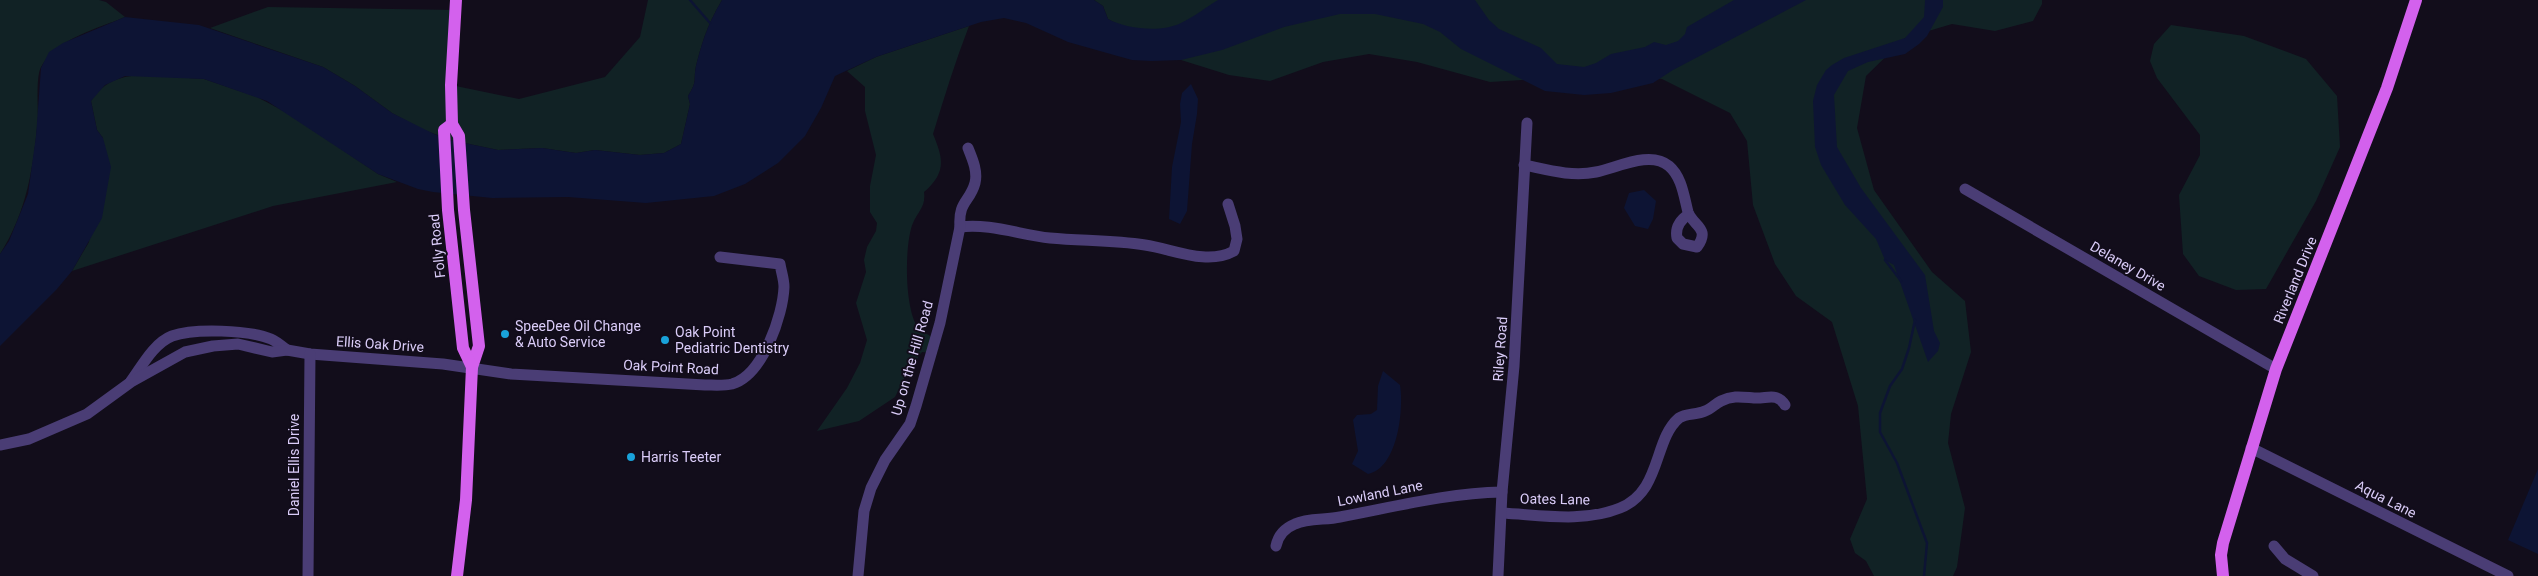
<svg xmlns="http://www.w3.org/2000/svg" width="2538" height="576" font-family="Roboto,sans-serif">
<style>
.green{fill:#112225}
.water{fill:#0d1434}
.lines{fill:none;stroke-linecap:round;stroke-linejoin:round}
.stream{stroke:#0d1434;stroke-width:2.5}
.minor{stroke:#4a3d75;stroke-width:11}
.major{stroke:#d361ed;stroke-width:12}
.poi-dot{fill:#19a2da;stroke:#120d1b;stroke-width:2}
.labels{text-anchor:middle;stroke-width:4;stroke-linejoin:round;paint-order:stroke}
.street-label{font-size:14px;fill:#dbcdf9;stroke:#120d1b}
.poi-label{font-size:14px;fill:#dbcdf9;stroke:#120d1b;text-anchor:start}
</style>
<rect width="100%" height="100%" fill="#120d1b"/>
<!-- green -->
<g class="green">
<path d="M0,0H99L106,2L125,17C97,29 57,38 41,67C36,76 38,105 38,116C34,165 27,212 0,254Z"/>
<path d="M648,0H722C708,24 703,39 696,66C693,81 698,80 688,96L690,104L681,144L664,153L640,155L595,150L576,153L542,148L498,150L450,140L422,129L392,113L355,86L323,67L210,28L268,7L456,10L451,85L519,99L605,77L640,37Z"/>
<polygon points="1094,0 2042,0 2042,4 2033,21 1995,31 1952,24 1905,38 1866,76 1857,128 1874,190 1932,272 1965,301 1971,352 1951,414 1948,443 1965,508 1957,567 1953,576 1874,576 1866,561 1855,553 1850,539 1867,499 1858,406 1832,322 1796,296 1775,264 1753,205 1747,141 1730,113 1662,79 1619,74 1490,82 1417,62 1369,54 1323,62 1270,81 1229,75 1181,60 1108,19 1103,6"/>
<polygon points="2171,25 2244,36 2306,59 2337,96 2340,147 2316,201 2266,289 2236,290 2199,276 2183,254 2179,195 2200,155 2200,135 2157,78 2150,61 2154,44"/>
<path d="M969,26C955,62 944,98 933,134C943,158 947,172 924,192C926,207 918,211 913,223C904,244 904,314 920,330C922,333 927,333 930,336C934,339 936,345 939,349L932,353L922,352L907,373L895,397L859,421L817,431L847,388L860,363L867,340L856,303L866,272L864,260L867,247L876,231L877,223L870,212V186L876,155L865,111V87L847,71L876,57Z"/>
<path d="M141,75L204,79L257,97L291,115L378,174L397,182L273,206L72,271L89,242L103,138L97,130L91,101C103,82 120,76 141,75Z"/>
</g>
<!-- water -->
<g class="water">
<path d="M722,0H1094L1103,6L1108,19C1127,29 1161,33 1181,23C1194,17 1206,7 1218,0H1475L1489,20L1499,29L1541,48L1557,64L1584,67L1596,63L1611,54L1645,47L1654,42L1666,45L1678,41L1685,34L1687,27L1734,0H1806L1673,70L1653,83L1611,93L1584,95L1545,91L1461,49L1440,32L1423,24L1375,14H1340L1284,27L1222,50L1181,60L1152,61L1132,60L1114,55L1068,42L1026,23L1004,18L981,22L876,57L835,76L821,108L805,136L778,163L745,184L714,196L646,203L568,197L492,198L433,192L418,189L378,174L267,101L204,79L125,76L105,85L91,101L97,130L103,138L111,167L102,218L72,271L57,289L0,346V254L9,241L28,194L36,136L41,68L49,52L63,43L125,17L199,25L323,67L355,86L392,113L434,134L450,140L498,150L542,148L576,153L595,150L640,155L664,153L681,144L690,104L688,96C698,80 693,81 696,66C703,39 708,24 722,0Z"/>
<polygon points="1925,0 1943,0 1943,7 1927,36 1919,44 1905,54 1868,62 1848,71 1834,95 1837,147 1861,188 1925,275 1934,331 1940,343 1938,351 1928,362 1894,265 1885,260 1876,239 1845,205 1821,165 1815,147 1813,101 1817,85 1826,70 1832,65 1844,58 1905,38 1924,17"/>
<polygon points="1191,84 1198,99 1197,114 1192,144 1187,211 1180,224 1169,219 1172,167 1181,122 1180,104 1182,93"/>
<polygon points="1644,190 1656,201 1653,219 1648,229 1635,226 1624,208 1629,193"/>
<path d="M1383,371L1400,385C1404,409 1398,468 1368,474L1352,464L1358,451L1353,420L1357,415L1371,414L1377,410L1378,386Z"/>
<polygon points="2538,469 2538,554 2508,540"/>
</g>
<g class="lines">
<!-- stream -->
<g class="stream">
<polyline points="690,0 710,23"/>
<polyline points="1885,260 1901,281"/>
<polyline points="1915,320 1909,348 1902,369 1890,386 1880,413 1880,432 1897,463 1927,543 1924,576"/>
</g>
<!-- minor -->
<g class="minor">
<path d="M1524,165C1548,170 1572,177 1596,172C1617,168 1650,150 1669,166C1682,177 1684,197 1688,212C1693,226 1711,228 1697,247L1683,244L1677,238C1675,228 1680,220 1689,214"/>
<polyline points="1965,189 2276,369"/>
<path d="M960,227C989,223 1021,235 1050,238C1082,241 1113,240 1145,245C1173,249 1207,266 1234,251L1237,239L1235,226L1228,204"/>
<path d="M131,381C142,366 154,343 172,336C194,328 249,330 271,339C276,341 282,346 287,350"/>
<path d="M0,445L29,439L87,414L131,382L185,352L213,346L238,344L272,352L287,350L310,354L443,364L511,374L705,385C713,385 724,386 732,384C763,375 783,315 784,287C784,279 781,271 780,264L720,257"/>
<polyline points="2251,448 2508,576"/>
<path d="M1502,513C1541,515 1583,523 1620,508C1662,491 1653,440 1679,418C1686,413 1697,415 1705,411C1711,409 1715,404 1721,401C1733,395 1742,397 1754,398C1767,399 1777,392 1785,405"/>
<path d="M1276,546C1278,536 1285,528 1295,524C1307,518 1326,520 1340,517C1394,507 1447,493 1502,492"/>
<polyline points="2274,546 2285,559 2313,576"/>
<polyline points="308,576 310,354"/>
<path d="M858,576L864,511L871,488L885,460L910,424L916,406L940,323L960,227C958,201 970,202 975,183C978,171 972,158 968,148"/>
<polyline points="1498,576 1502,492 1514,366 1527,123"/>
</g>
<!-- major -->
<g class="major">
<polyline points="456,0 451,85 452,124 459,136 464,210 479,346 472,367 466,500 457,576"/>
<polyline points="452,124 444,130 448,210 463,348 472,367"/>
<polyline points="2223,576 2221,555 2223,543 2276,369 2387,88 2416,0"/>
</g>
</g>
<!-- markers -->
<g class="poi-dot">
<circle cx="505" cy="334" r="5"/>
<circle cx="665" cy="340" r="5"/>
<circle cx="631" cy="457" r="5"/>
</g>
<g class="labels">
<!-- street labels -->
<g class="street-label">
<text transform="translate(437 246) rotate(-96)" y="5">Folly Road</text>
<text transform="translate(2128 266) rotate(30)" y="5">Delaney Drive</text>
<text transform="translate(2295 280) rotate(-68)" y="5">Riverland Drive</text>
<text transform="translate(380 344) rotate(4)" y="5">Ellis Oak Drive</text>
<text transform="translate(1500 349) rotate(-86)" y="5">Riley Road</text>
<text transform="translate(912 358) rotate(-74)" y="5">Up on the Hill Road</text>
<text transform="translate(671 367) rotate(3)" y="5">Oak Point Road</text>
<text transform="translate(294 465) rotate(-90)" y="5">Daniel Ellis Drive</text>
<text transform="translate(1380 493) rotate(-11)" y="5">Lowland Lane</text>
<text transform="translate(1555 499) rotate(1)" y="5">Oates Lane</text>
<text transform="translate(2386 499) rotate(27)" y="5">Aqua Lane</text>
</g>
<!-- poi labels -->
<g class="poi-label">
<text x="515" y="331">SpeeDee Oil Change<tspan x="515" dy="16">&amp; Auto Service</tspan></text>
<text x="675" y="337">Oak Point<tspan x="675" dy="16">Pediatric Dentistry</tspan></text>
<text x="641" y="462">Harris Teeter</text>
</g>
</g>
</svg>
